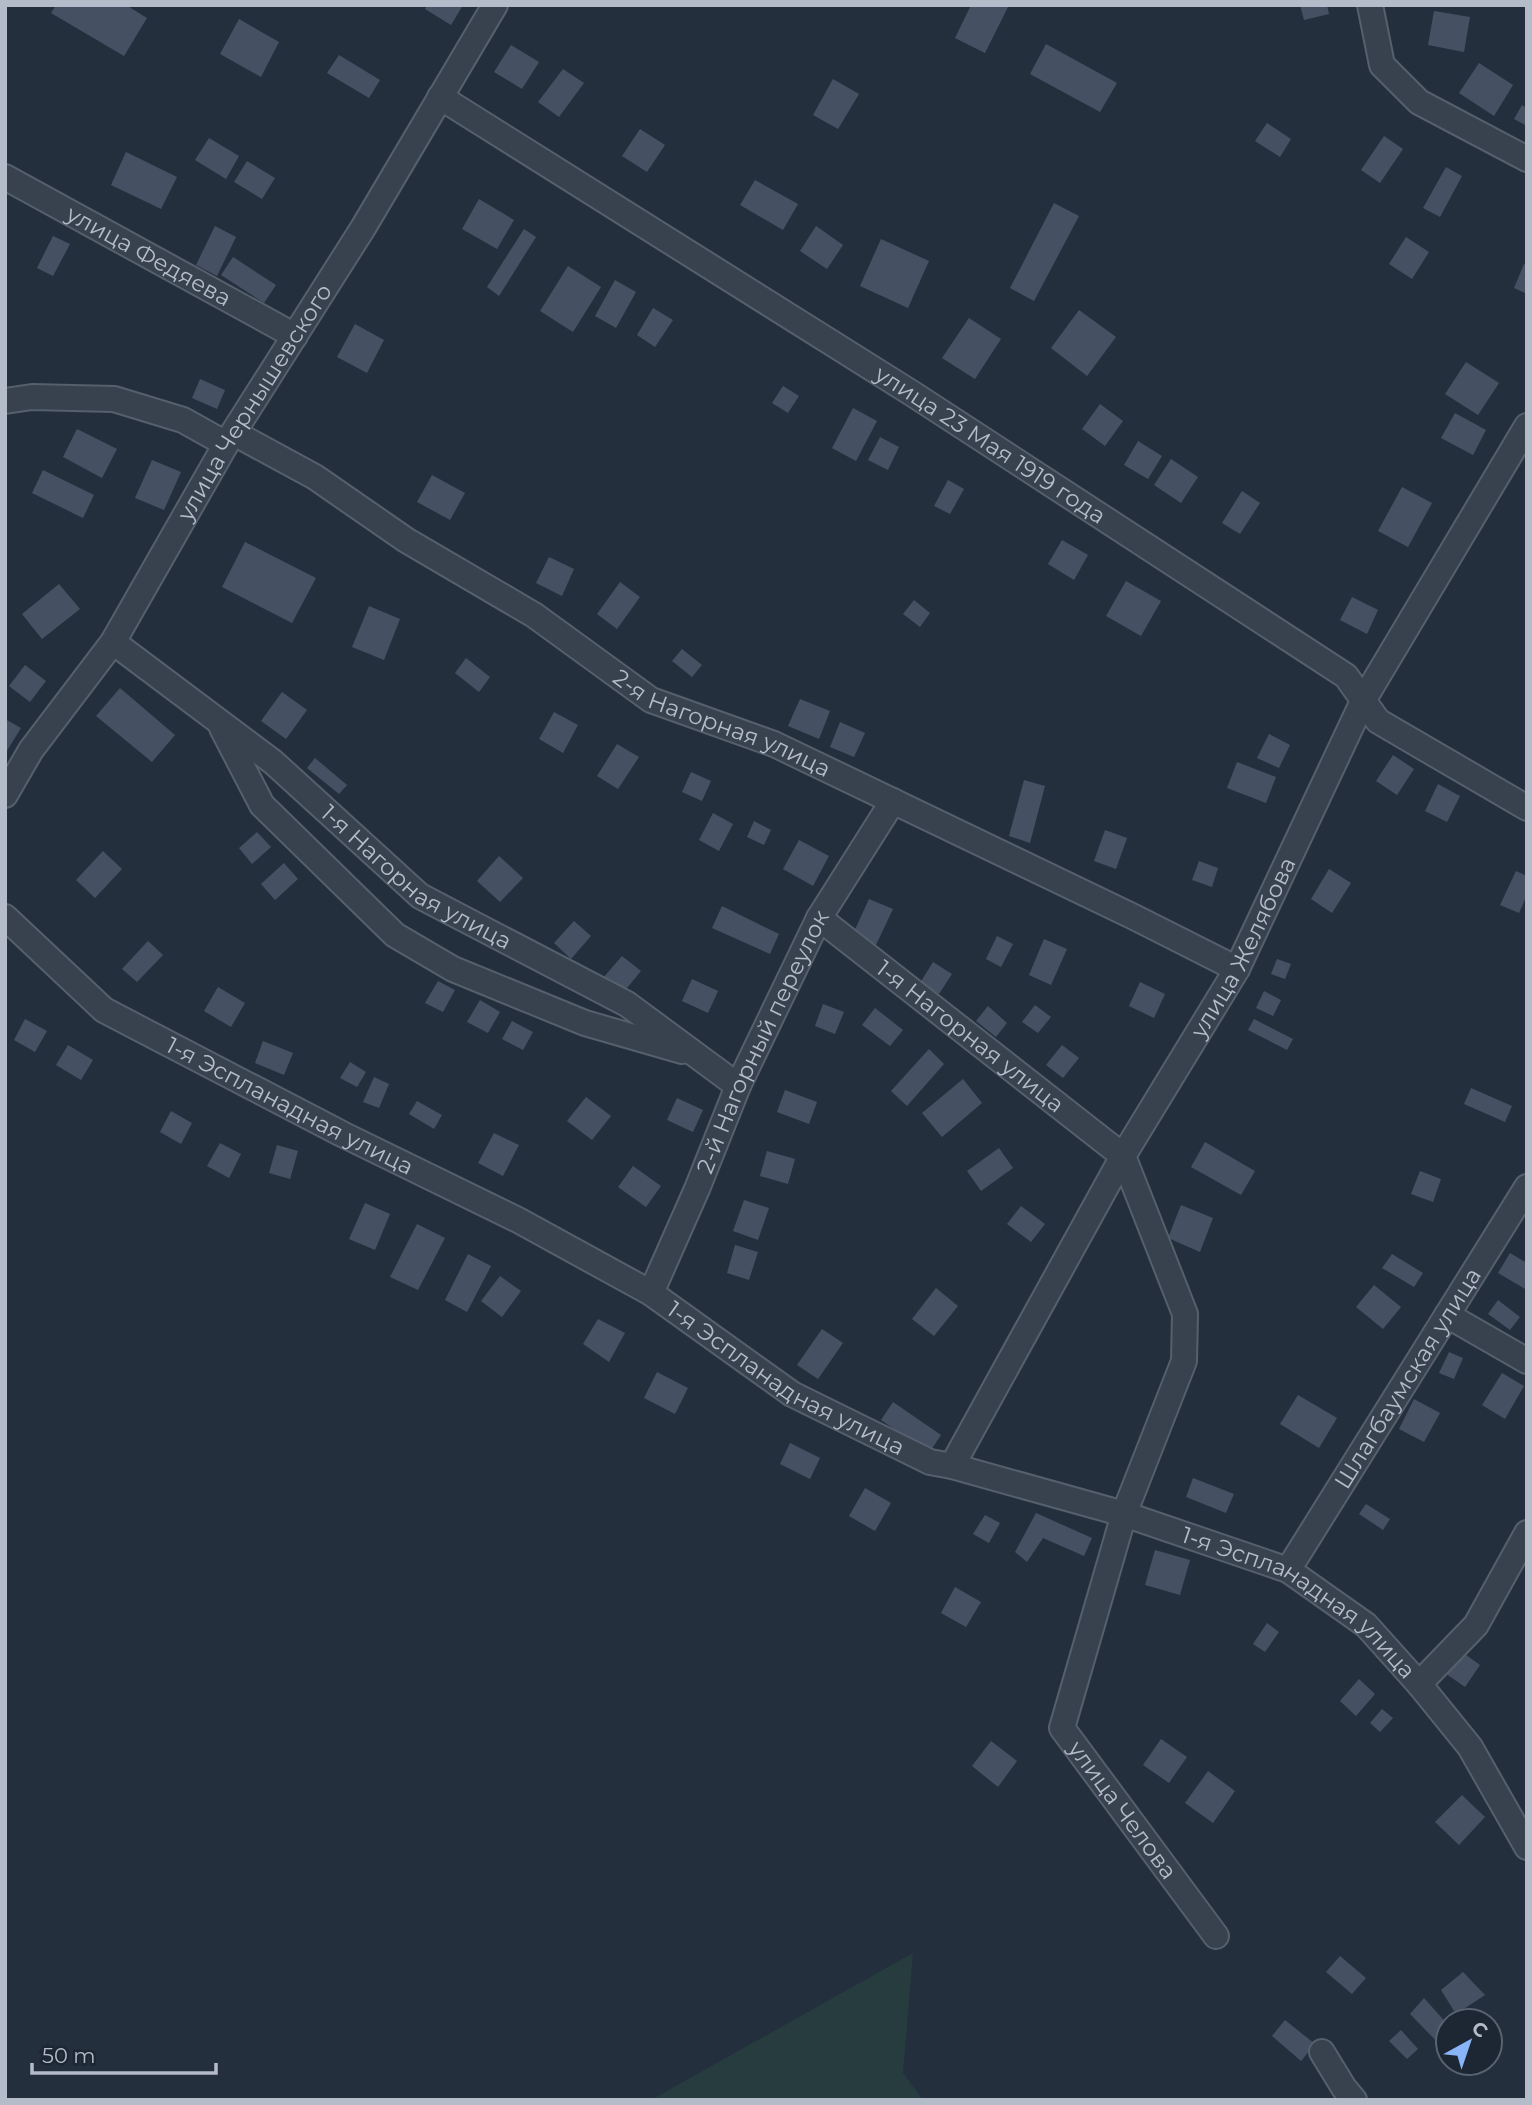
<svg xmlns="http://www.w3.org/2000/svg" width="1532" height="2105" font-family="Montserrat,sans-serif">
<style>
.green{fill:#263c3f}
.building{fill:#455162}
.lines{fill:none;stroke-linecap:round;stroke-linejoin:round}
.street-casing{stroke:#565f6c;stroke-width:28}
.street{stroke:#38414e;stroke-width:24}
.labels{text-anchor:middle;stroke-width:5;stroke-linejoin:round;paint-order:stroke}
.street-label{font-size:23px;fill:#b4bcc9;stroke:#1d2633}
</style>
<rect width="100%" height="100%" fill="#242f3e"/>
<!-- green -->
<polygon class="green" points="913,1953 903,2073 923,2100 651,2100"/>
<!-- building -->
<g class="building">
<polygon points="56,5 126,5 147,18 124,56 51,13"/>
<polygon points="427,5 463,5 451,25 425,9"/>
<polygon points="971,5 1009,5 985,53 955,38"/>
<polygon points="1300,5 1327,5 1329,14 1304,20"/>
<polygon points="1434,11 1470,17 1464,52 1428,45"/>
<polygon points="239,19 279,42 261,77 220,54"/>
<polygon points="1046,44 1117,83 1100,112 1030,74"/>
<polygon points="511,45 539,62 522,89 494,72"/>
<polygon points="339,55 380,80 369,98 327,73"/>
<polygon points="1479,63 1513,85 1494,116 1459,93"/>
<polygon points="563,69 584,83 559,117 538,102"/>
<polygon points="833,79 859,94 838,129 813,115"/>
<polygon points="1522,105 1527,108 1527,126 1514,119"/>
<polygon points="1267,123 1291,139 1280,157 1255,141"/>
<polygon points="640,129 665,145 647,172 622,156"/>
<polygon points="1384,136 1403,149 1380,183 1361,170"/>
<polygon points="209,138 239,156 226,179 195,160"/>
<polygon points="126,152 177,177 161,209 111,185"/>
<polygon points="247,161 275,178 262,199 234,182"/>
<polygon points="1446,167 1462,176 1440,217 1423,208"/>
<polygon points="755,180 798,204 783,230 740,205"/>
<polygon points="479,199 514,220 497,249 462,229"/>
<polygon points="1054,203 1079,216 1034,301 1010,288"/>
<polygon points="215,226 236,237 217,276 196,265"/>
<polygon points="816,226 843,245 827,269 800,251"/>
<polygon points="524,229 536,237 499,296 487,287"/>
<polygon points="53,236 70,244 53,276 37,268"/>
<polygon points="1406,237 1429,252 1412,279 1389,264"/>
<polygon points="881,239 929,261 908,308 860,286"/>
<polygon points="233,257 276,285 264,303 221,275"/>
<polygon points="1524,264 1527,265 1527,294 1514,288"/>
<polygon points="568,266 601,287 573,332 540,311"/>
<polygon points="615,280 636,292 616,328 595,316"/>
<polygon points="653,308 673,320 655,347 637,335"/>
<polygon points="1079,310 1116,337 1087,376 1051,348"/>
<polygon points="969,318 1001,339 975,379 942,358"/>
<polygon points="355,324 384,340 367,373 337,357"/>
<polygon points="1466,362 1499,383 1478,415 1445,394"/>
<polygon points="200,379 225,390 217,409 192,398"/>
<polygon points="783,386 799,396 788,413 772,403"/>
<polygon points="1100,404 1123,421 1105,446 1082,429"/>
<polygon points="853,408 877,421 856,461 832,448"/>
<polygon points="1455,413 1486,430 1473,455 1441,438"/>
<polygon points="77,429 117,449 102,478 63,457"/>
<polygon points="880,437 899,447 888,470 868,460"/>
<polygon points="1138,441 1162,456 1148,479 1124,465"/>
<polygon points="1171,459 1198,477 1181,503 1154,485"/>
<polygon points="152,460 181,472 164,510 135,498"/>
<polygon points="43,470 94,495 83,518 32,493"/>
<polygon points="432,475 465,493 450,520 417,502"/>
<polygon points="948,480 964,489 950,514 934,506"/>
<polygon points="1402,487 1432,503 1408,547 1378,531"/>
<polygon points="1242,491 1260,503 1240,534 1222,523"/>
<polygon points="1062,540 1088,555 1074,580 1048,564"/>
<polygon points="245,542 316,578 292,623 222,587"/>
<polygon points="549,557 574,569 562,596 536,583"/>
<polygon points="1126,581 1161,601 1141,636 1106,616"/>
<polygon points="620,582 640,597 617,629 597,614"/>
<polygon points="59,584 80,609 42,639 22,614"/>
<polygon points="1352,597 1378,610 1367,634 1340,620"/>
<polygon points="914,600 930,613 920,627 903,614"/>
<polygon points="369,606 400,619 384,660 352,647"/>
<polygon points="682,649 702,665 692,677 672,661"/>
<polygon points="466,658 490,677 479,692 455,673"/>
<polygon points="25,665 46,681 30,702 9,686"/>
<polygon points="120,688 175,735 152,762 96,716"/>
<polygon points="282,692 307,710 286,739 261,721"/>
<polygon points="800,699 830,711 819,739 788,726"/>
<polygon points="554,712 578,725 563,753 539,739"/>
<polygon points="5,719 21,728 5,754"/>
<polygon points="840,722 865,733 854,757 830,747"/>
<polygon points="1269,734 1290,745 1279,768 1257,758"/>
<polygon points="617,744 639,757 618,789 597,776"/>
<polygon points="1393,755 1414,769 1397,795 1376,781"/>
<polygon points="315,758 347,785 339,794 307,768"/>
<polygon points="1237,762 1276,777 1266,803 1227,788"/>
<polygon points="691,772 711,781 702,801 682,792"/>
<polygon points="1024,780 1045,786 1030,843 1009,836"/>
<polygon points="1438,784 1460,796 1447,822 1425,811"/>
<polygon points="713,813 733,824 719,851 699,840"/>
<polygon points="754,821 771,830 764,845 747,837"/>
<polygon points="1105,830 1127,838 1116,869 1094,861"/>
<polygon points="257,832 271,847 252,864 239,848"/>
<polygon points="799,840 829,856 813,886 783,869"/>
<polygon points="103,851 122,869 95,898 76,880"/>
<polygon points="499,856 523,878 500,902 477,881"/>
<polygon points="1199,861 1218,868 1212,887 1192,880"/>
<polygon points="284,863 298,879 275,900 261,884"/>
<polygon points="1329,869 1351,883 1332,913 1311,899"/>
<polygon points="1516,871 1527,876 1527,895 1519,913 1500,905"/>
<polygon points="869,899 893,909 875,947 852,936"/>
<polygon points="722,906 779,934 770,954 712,928"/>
<polygon points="574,921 591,936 571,959 554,943"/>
<polygon points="997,936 1013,944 1001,967 986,959"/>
<polygon points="1044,939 1067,949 1051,985 1029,975"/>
<polygon points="148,941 163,955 137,982 122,969"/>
<polygon points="622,956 641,971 622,994 603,978"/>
<polygon points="1277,959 1291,964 1285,979 1271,974"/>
<polygon points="933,962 952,974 939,994 920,983"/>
<polygon points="692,979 718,991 708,1013 682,1001"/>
<polygon points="438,981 455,990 443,1012 425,1003"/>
<polygon points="1140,982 1165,994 1154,1018 1129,1006"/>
<polygon points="218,987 245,1003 231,1027 204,1011"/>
<polygon points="1264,991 1281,1000 1273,1016 1256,1008"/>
<polygon points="480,1000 500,1012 488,1033 467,1022"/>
<polygon points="823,1004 844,1012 835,1034 815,1026"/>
<polygon points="1035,1005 1051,1017 1038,1033 1022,1022"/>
<polygon points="988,1006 1007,1023 996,1037 976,1021"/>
<polygon points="875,1008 903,1030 890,1046 862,1025"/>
<polygon points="25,1019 47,1031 35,1052 14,1040"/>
<polygon points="1254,1019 1293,1039 1287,1050 1248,1030"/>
<polygon points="512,1021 533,1032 523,1050 502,1039"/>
<polygon points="263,1041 293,1053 284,1075 255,1063"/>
<polygon points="68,1045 93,1060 81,1080 56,1065"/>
<polygon points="1062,1045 1079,1058 1063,1078 1046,1065"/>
<polygon points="929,1049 944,1064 907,1106 891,1091"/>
<polygon points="350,1062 366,1072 357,1087 340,1078"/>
<polygon points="374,1077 389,1084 379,1108 363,1102"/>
<polygon points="963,1079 982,1103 942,1137 922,1113"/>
<polygon points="1471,1088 1512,1106 1505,1122 1464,1104"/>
<polygon points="785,1090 817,1102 809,1124 777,1112"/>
<polygon points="586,1097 611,1116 592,1140 567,1121"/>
<polygon points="677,1098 703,1110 693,1132 667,1120"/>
<polygon points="417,1101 442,1115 434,1129 409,1114"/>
<polygon points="171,1111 192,1123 181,1144 160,1132"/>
<polygon points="494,1133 519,1145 503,1176 478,1163"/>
<polygon points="1205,1142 1255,1171 1241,1195 1191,1167"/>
<polygon points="220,1143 241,1154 229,1178 207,1166"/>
<polygon points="277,1145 298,1151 290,1179 269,1173"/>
<polygon points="999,1148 1013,1168 981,1191 967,1171"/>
<polygon points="767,1151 795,1159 788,1184 760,1176"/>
<polygon points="633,1166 661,1186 646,1207 618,1187"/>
<polygon points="1420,1171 1441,1179 1433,1202 1411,1194"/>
<polygon points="744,1200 769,1208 758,1240 733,1231"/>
<polygon points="365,1203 390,1214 375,1250 349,1239"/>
<polygon points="1181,1205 1213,1218 1200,1252 1168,1238"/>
<polygon points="1021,1206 1045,1224 1031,1242 1007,1224"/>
<polygon points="417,1224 445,1238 418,1290 390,1277"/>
<polygon points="735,1245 758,1252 749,1280 727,1273"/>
<polygon points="1510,1253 1527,1263 1527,1290 1498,1273"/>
<polygon points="468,1254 491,1266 467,1312 445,1300"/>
<polygon points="1392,1254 1423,1273 1414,1287 1382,1268"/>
<polygon points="500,1276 521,1291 502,1317 481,1301"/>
<polygon points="1374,1285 1401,1307 1383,1329 1356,1307"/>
<polygon points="936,1288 958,1306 934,1336 912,1319"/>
<polygon points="1498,1300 1520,1317 1510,1330 1488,1314"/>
<polygon points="598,1319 625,1333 609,1362 583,1344"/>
<polygon points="822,1329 843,1343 818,1379 797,1365"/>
<polygon points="1449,1352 1463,1358 1454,1379 1439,1373"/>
<polygon points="657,1372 688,1388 675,1414 644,1398"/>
<polygon points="1502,1373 1524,1386 1505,1419 1482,1405"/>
<polygon points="1298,1395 1337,1418 1319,1448 1280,1424"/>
<polygon points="1414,1399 1440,1413 1424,1442 1399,1429"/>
<polygon points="893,1402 941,1435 929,1453 881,1420"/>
<polygon points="790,1443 820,1458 810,1479 780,1464"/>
<polygon points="1193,1478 1234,1494 1226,1513 1186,1497"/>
<polygon points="865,1488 891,1503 875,1531 849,1516"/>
<polygon points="1366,1504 1390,1519 1383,1530 1359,1514"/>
<polygon points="1036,1513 1092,1538 1084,1556 1043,1538 1027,1562 1015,1552"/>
<polygon points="985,1515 1000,1523 989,1543 973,1534"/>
<polygon points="1155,1550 1190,1560 1180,1595 1145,1585"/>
<polygon points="955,1587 981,1602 966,1627 941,1613"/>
<polygon points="1267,1623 1279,1632 1265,1652 1253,1644"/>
<polygon points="1458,1649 1480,1665 1465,1687 1442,1671"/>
<polygon points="1359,1679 1375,1694 1356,1716 1340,1701"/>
<polygon points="1382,1709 1393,1718 1380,1732 1370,1723"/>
<polygon points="1161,1739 1187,1757 1169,1783 1143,1765"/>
<polygon points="991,1741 1017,1761 998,1787 972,1766"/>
<polygon points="1208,1771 1235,1791 1213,1823 1185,1803"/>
<polygon points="1462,1795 1485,1817 1459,1845 1435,1822"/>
<polygon points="1340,1956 1366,1978 1352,1994 1326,1972"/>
<polygon points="1463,1972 1485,1995 1456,2014 1441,1990"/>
<polygon points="1424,1998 1448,2025 1448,2049 1446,2051 1410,2014"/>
<polygon points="1285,2020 1315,2044 1301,2061 1272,2036"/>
<polygon points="1401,2030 1418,2049 1407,2059 1389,2041"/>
</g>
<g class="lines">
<defs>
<g id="street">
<polyline points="1370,5 1382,65 1419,102 1527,159"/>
<path id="s1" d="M440,97L913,394L1346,676L1378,721L1527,808"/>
<path id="s2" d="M5,177L295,336"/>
<polyline points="5,401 32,397 114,399 183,420 226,444"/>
<path id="s3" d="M234,433L315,477L406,540L534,615L651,700L774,744L1134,917L1237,969"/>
<path id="s4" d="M113,642L273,762L420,896L627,1004L738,1086"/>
<polyline points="222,728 262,805 395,935 453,969 585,1023 682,1051"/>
<path id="s5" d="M5,795L31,750L113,642L226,444L363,228L495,5"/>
<path id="s6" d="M5,917L104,1010L342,1134L518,1220L651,1293L792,1394L930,1462L952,1466L1124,1514L1288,1570L1366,1625L1419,1684L1470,1747L1527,1847"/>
<path id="s7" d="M819,918L1123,1156L1185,1314L1184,1361L1124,1514L1062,1728L1216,1936"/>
<path id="s8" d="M651,1293L697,1189L738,1086L819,918L893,801"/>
<polyline points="1447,1315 1527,1361"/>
<path id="s9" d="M952,1466L1123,1156L1237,969L1364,699L1527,426"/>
<path id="s10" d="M1288,1570L1527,1187"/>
<polyline points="1419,1684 1476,1625 1527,1533"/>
<polyline points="1322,2052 1344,2088 1354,2100"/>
</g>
</defs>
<!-- street casing -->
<use href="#street" class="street-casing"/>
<!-- street -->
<use href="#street" class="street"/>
</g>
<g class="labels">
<!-- street labels -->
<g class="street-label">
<text dy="8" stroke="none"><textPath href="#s2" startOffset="164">улица Федяева</textPath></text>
<text dy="8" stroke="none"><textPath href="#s5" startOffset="466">улица Чернышевского</textPath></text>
<text dy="8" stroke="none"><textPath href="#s1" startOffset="651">улица 23 Мая 1919 года</textPath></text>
<text dy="8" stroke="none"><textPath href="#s3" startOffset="570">2-я Нагорная улица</textPath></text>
<text dy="8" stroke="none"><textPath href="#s4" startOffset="385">1-я Нагорная улица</textPath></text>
<text dy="8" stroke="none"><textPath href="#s9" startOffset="595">улица Желябова</textPath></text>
<text dy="8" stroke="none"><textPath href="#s7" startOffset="192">1-я Нагорная улица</textPath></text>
<text dy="8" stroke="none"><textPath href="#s8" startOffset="275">2-й Нагорный переулок</textPath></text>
<text dy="8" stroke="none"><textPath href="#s6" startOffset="345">1-я Эспланадная улица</textPath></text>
<text dy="8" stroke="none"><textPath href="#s6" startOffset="912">1-я Эспланадная улица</textPath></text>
<text dy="8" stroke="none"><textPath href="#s10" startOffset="226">Шлагбаумская улица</textPath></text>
<text dy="8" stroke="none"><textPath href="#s6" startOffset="1479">1-я Эспланадная улица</textPath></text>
<text dy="8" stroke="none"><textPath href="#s7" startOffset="1092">улица Челова</textPath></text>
</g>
</g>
<!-- border -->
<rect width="1532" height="2105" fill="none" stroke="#b4bcc9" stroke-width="14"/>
<!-- north arrow -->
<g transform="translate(1469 2042) rotate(40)"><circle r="33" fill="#1d2633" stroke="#59626f" stroke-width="2"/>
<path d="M0-5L12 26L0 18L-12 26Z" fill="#8ab4f8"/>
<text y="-10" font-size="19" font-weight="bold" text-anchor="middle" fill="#b4bcc9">С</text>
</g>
<!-- scale -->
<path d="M32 2063v10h184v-10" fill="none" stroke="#b4bcc9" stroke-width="3.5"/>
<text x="42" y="2063" font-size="21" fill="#b4bcc9" stroke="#1d2633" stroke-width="5" paint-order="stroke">50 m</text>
</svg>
